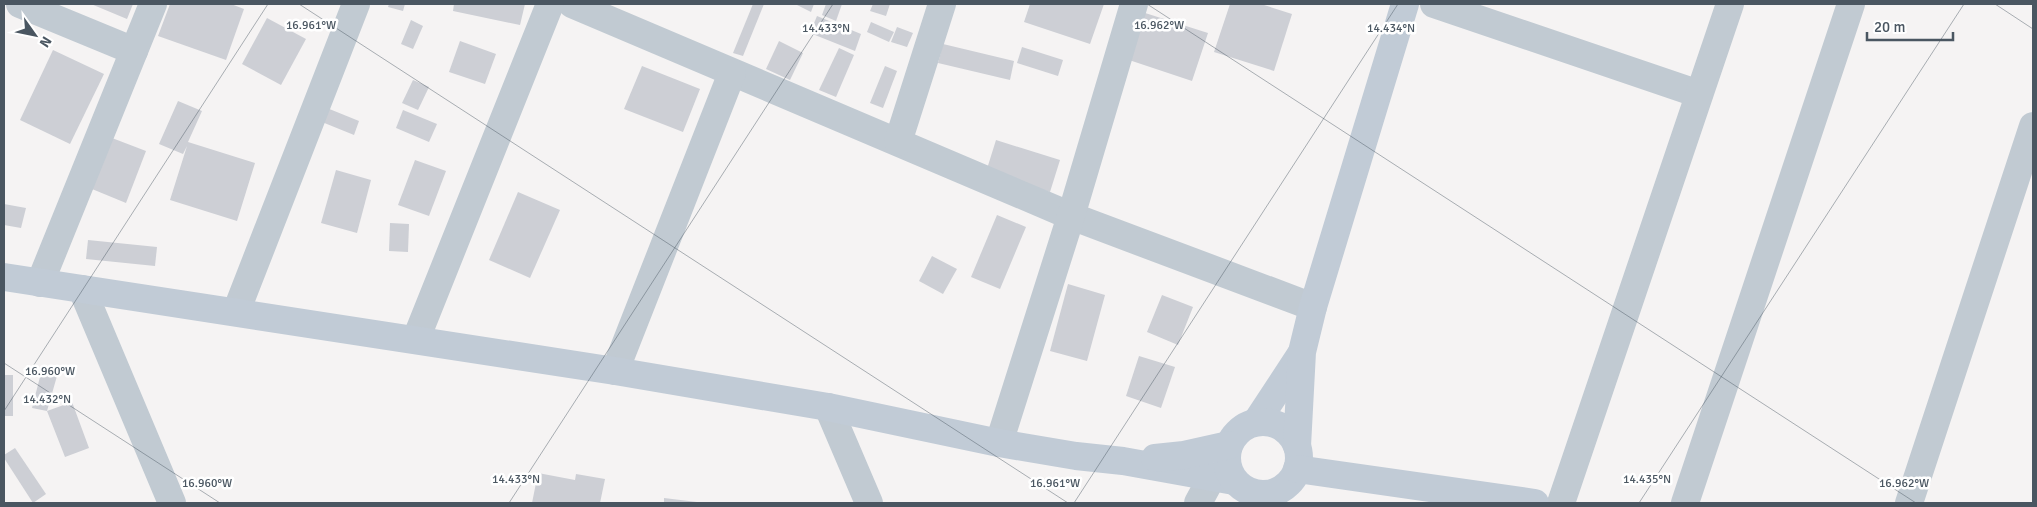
<svg xmlns="http://www.w3.org/2000/svg" width="2037" height="507" font-family="Signika,sans-serif">
<style>
.building{fill:#cdcfd5}
.lines{fill:none;stroke-linecap:round;stroke-linejoin:round}
.minor{stroke:#c1cad2;stroke-width:28}
.secondary{stroke:#c1cbd6;stroke-width:28}
.ticks{fill:none;stroke:#4a5661;stroke-width:1;stroke-opacity:0.45}
.ticks-label{font-size:12px;text-anchor:middle;fill:#4a5661;stroke:#fff;stroke-width:5;stroke-linejoin:round;paint-order:stroke}
</style>
<rect width="100%" height="100%" fill="#f5f3f3"/>
<!-- building -->
<g class="building">
<polygon points="91,4 133,4 127,19"/>
<polygon points="170,4 231,4 244,9 226,60 158,36"/>
<polygon points="389,4 405,4 403,11 388,7"/>
<polygon points="454,4 525,4 520,25 453,11"/>
<polygon points="753,4 764,4 743,56 733,53"/>
<polygon points="795,4 814,4 811,12"/>
<polygon points="826,4 842,4 836,21 822,15"/>
<polygon points="873,4 890,4 886,16 870,11"/>
<polygon points="1030,4 1104,4 1090,44 1024,22"/>
<polygon points="1230,4 1261,4 1292,14 1274,71 1214,52"/>
<polygon points="1142,12 1208,33 1192,81 1126,59"/>
<polygon points="817,16 861,34 855,51 810,33"/>
<polygon points="267,18 306,39 281,85 242,64"/>
<polygon points="411,20 423,26 413,49 401,44"/>
<polygon points="871,22 894,32 889,42 867,32"/>
<polygon points="897,27 913,33 907,47 891,42"/>
<polygon points="460,41 496,54 485,84 449,72"/>
<polygon points="779,41 803,53 790,80 766,69"/>
<polygon points="943,44 1014,61 1010,80 938,63"/>
<polygon points="1022,47 1063,60 1058,76 1017,63"/>
<polygon points="839,48 854,55 836,97 819,90"/>
<polygon points="53,50 104,74 70,144 20,120"/>
<polygon points="642,66 700,89 683,132 624,109"/>
<polygon points="885,66 897,71 883,108 870,103"/>
<polygon points="413,80 429,87 418,110 402,103"/>
<polygon points="178,101 202,111 188,142 255,163 237,221 170,200 187,146 183,154 159,144"/>
<polygon points="322,106 359,121 354,135 317,120"/>
<polygon points="403,110 437,124 429,142 396,128"/>
<polygon points="112,138 146,151 126,203 92,189"/>
<polygon points="996,140 1060,160 1050,192 986,172"/>
<polygon points="415,160 446,171 429,216 398,205"/>
<polygon points="336,170 371,180 357,233 321,223"/>
<polygon points="518,192 560,210 530,278 489,260"/>
<polygon points="4,204 26,208 21,228 4,225"/>
<polygon points="997,215 1026,227 1000,289 971,277"/>
<polygon points="390,223 409,224 408,252 389,251"/>
<polygon points="88,240 157,247 155,266 86,259"/>
<polygon points="932,256 957,269 943,294 919,281"/>
<polygon points="1068,284 1105,295 1087,361 1050,351"/>
<polygon points="1162,295 1193,307 1178,345 1147,332"/>
<polygon points="1139,356 1175,367 1161,408 1126,396"/>
<polygon points="41,373 57,376 47,411 72,402 89,448 65,457 47,411 32,408"/>
<rect x="4" y="375" width="9" height="41"/>
<polygon points="15,448 46,494 33,503 4,458 4,455"/>
<polygon points="538,473 575,480 576,474 605,479 600,503 532,503"/>
<polygon points="664,498 697,502 697,503 664,503"/>
</g>
<g class="lines">
<!-- minor -->
<g class="minor">
<polyline points="20,4 134,51"/>
<polyline points="572,4 1071,216 1313,307"/>
<polyline points="1434,4 1699,94"/>
<polyline points="898,142 942,4"/>
<polyline points="40,283 153,4"/>
<polyline points="82,289 172,503"/>
<polyline points="236,312 356,4"/>
<polyline points="416,339 550,4"/>
<polyline points="615,371 732,73"/>
<polyline points="828,407 869,503"/>
<polyline points="999,443 1071,216 1134,4"/>
<polyline points="1198,503 1212,477"/>
<polyline points="1561,503 1730,4"/>
<polyline points="1685,503 1851,4"/>
<polyline points="1909,503 2033,126"/>
</g>
<!-- secondary -->
<g class="secondary">
<polyline points="4,277 615,371 828,407 999,443 1076,456 1123,461 1234,481"/>
<polyline points="1257,421 1301,354"/>
<circle cx="1263" cy="458" r="36"/>
<polyline points="1297,446 1302,352 1313,307 1405,4"/>
<polyline points="1155,458 1184,455 1229,445"/>
<polyline points="1297,469 1535,503"/>
</g>
</g>
<!-- ticks -->
<path class="ticks" d="M299,4L1068,503M1147,4L1916,503M1995,4L2033,29M4,363L220,503M4,411L268,4M509,503L833,4M1074,503L1398,4M1639,503L1964,4"/>
<g class="ticks-label">
<text x="311" y="29">16.961°W</text>
<text x="1159" y="29">16.962°W</text>
<text x="826" y="32">14.433°N</text>
<text x="1391" y="32">14.434°N</text>
<text x="50" y="375">16.960°W</text>
<text x="47" y="403">14.432°N</text>
<text x="516" y="483">14.433°N</text>
<text x="1647" y="483">14.435°N</text>
<text x="207" y="487">16.960°W</text>
<text x="1055" y="487">16.961°W</text>
<text x="1904" y="487">16.962°W</text>
</g>
<!-- border -->
<rect width="2037" height="507" fill="none" stroke="#4a5661" stroke-width="10"/>
<!-- north arrow -->
<g transform="translate(35 35) rotate(123)" stroke="#ffffff" stroke-width="4" paint-order="stroke">
<path d="M0-4L9 19L0 12L-9 19Z" fill="#4a5661"/>
<text y="-8" font-size="14" font-weight="bold" text-anchor="middle" fill="#4a5661">N</text>
</g>
<!-- scale -->
<path d="M1867 32v8h86v-8" fill="none" stroke="#4a5661" stroke-width="2.5"/>
<text x="1874" y="32" font-size="15" fill="#4a5661" stroke="#ffffff" stroke-width="4" paint-order="stroke">20 m</text>
</svg>
